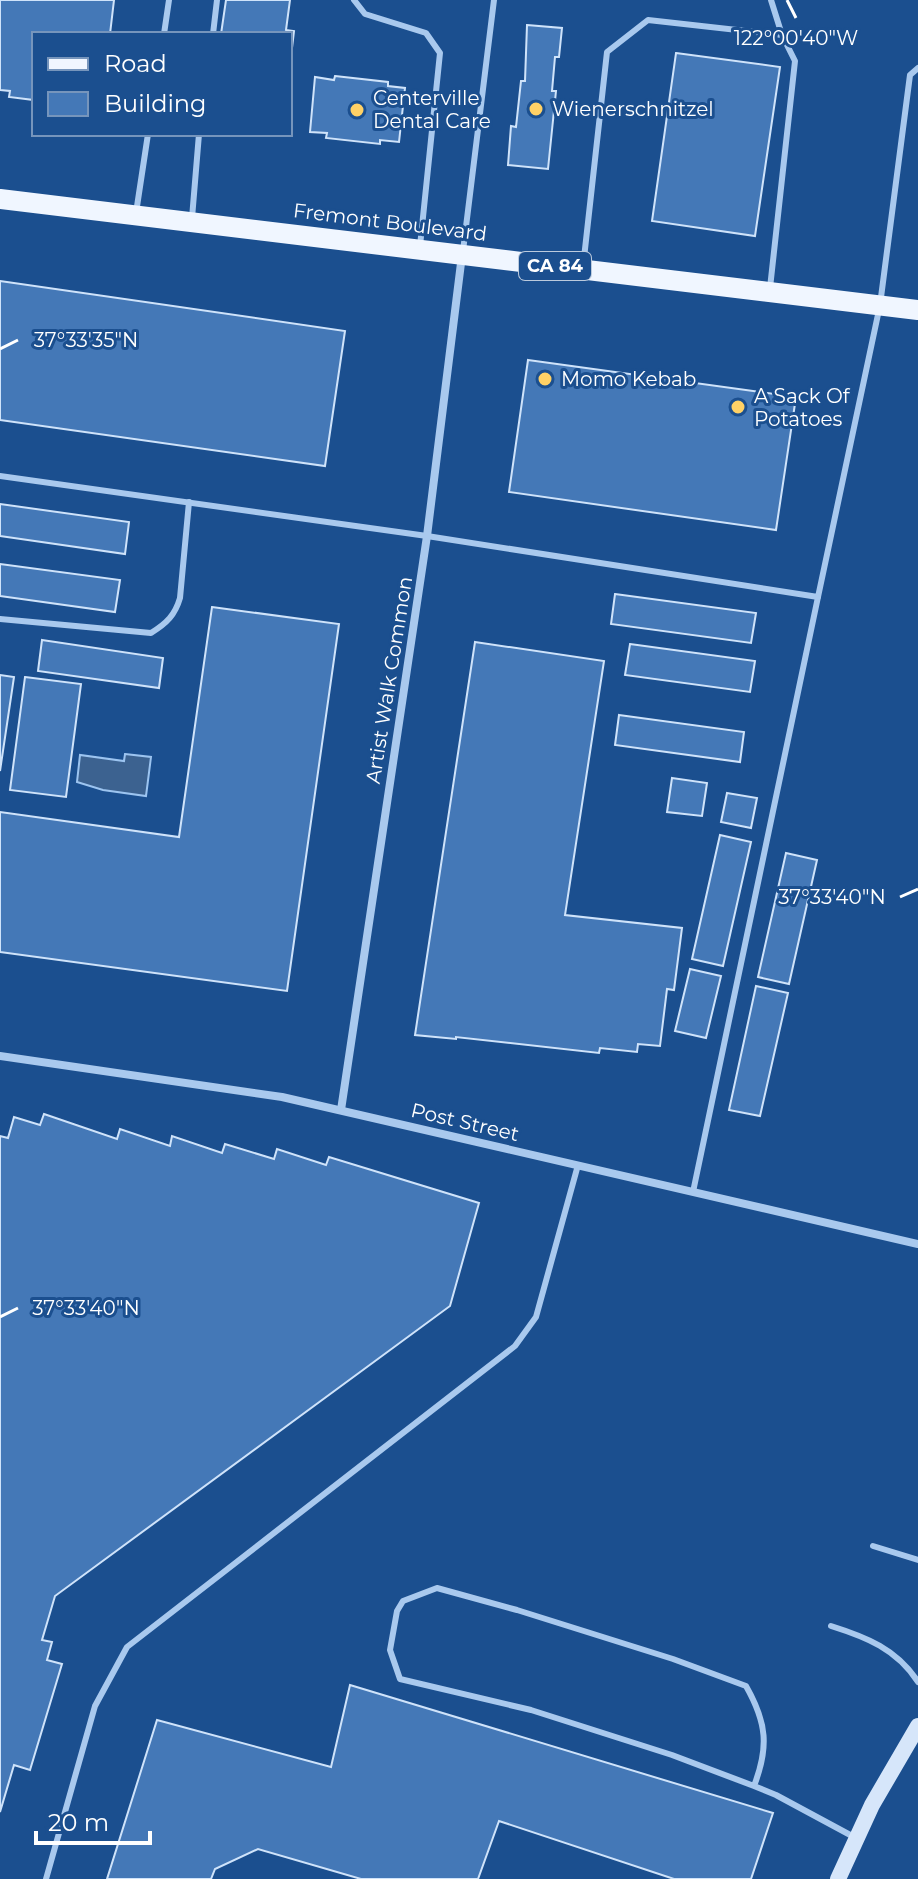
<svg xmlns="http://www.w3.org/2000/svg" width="918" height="1879" font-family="Montserrat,sans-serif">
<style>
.water{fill:#3c6290;stroke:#9cc4f0;stroke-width:2}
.building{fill:#4478b7;stroke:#cfe3fa;stroke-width:2}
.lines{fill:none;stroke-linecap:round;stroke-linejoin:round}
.lane{stroke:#a9c9ee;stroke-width:6}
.street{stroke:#a9c9ee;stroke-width:8}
.secondary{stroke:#d6e6fa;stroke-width:16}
.primary{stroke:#f0f6ff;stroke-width:20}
.ticks{fill:none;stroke:#fff;stroke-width:3}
.poi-dot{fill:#ffd166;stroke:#1b4f8f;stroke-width:3}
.labels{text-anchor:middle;stroke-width:6;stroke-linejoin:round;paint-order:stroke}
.shield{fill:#1b4f8f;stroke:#bbcadd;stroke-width:2}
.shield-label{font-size:18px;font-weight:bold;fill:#fff}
.poi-label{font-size:20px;fill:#fff;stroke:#1b4f8f;text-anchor:start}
.street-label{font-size:20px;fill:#fff;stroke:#1b4f8f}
.ticks-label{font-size:20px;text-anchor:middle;fill:#fff;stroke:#1b4f8f;stroke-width:6;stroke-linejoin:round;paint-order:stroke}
</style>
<rect width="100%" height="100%" fill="#1b4f8f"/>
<!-- water -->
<polygon class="water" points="125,754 151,757 146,796 103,790 77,782 80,755 124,761"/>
<!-- building -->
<g class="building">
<polygon points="0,0 114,0 110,34 34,34 34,100 9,97 10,91 0,90"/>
<polygon points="226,0 290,0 286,30 294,31 290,65 290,34 221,34"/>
<polygon points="527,25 562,28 559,57 555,57 552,91 556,91 548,169 508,165 511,126 516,127 521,81 525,81"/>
<polygon points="676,53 780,67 755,236 652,221"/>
<polygon points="335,76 388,82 388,86 405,88 399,142 380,140 380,144 326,138 327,133 310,132 315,77 334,80"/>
<polygon points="0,281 345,331 325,466 0,420"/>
<polygon points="528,360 796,397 776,530 509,492"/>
<polygon points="0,504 129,522 125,554 0,536"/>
<polygon points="0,564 120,580 115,612 0,596"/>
<polygon points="615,594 756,613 751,643 611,624"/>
<polygon points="212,607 339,624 287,991 0,952 0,812 179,837"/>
<polygon points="42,640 163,658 159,688 38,671"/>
<polygon points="475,642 604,661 565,915 682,928 674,990 667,989 660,1046 638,1044 637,1052 600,1048 599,1053 456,1037 456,1039 415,1035"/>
<polygon points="630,644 755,661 750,692 625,675"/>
<polygon points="0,675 14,677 0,771"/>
<polygon points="25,677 81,684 66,797 10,790"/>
<polygon points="619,715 744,732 740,762 615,745"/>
<polygon points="672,778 707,783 702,816 667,812"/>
<polygon points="727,793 757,798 751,828 721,822"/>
<polygon points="720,835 751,842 723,966 692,959"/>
<polygon points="786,853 817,860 789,984 758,977"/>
<polygon points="690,969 721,976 706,1038 675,1031"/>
<polygon points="756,986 788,993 760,1116 729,1110"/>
<polygon points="44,1114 117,1139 120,1129 170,1146 172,1136 222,1153 225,1144 274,1159 277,1149 326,1165 329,1157 479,1203 450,1306 55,1596 42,1640 52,1642 47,1660 62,1664 30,1770 14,1765 0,1812 0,1136 8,1138 14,1117 40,1125"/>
<polygon points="350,1685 773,1813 751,1879 674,1879 499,1821 478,1879 361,1879 258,1849 215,1869 211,1879 107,1879 157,1720 331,1767"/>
</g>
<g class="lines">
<!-- lane -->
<g class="lane">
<polyline points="354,0 365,14 426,33 440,53 420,246"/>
<polyline points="771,0 782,35"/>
<polyline points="164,34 169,0"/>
<polyline points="213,34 217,0"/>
<polyline points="136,213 148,134"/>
<polyline points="192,218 199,134"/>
<polyline points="463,251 494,0"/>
<polyline points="583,267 607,52 648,20 782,35 795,61 770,288"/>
<polyline points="0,476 427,536 818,597 880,305 910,75 918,68"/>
<path d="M0,619L151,633C167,623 175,615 180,598L189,502"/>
<polyline points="693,1192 818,597"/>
<polyline points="873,1546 918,1560"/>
<path d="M831,1626C866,1637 897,1649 918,1682"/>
<path d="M754,1786L672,1755L531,1710L400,1679L390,1650L397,1611L403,1601L437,1588L517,1610L673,1659L746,1686C767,1723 769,1747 754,1786L776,1795L854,1837"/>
<polyline points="46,1879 95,1706 127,1647 515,1346 536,1317 578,1165"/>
</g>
<!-- street -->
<g class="street">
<polyline points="0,1056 282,1097 918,1244"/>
<polyline points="341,1110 427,536 462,255"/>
</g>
<!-- secondary -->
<polyline class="secondary" points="838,1879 872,1805 918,1726"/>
<!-- primary -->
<polyline class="primary" points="0,199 918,310"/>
</g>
<!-- ticks -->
<path class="ticks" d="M787,0L796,18M0,349L18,340M900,897L918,889M0,1317L18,1308"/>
<!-- markers -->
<g class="poi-dot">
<circle cx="536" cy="109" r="8"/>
<circle cx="357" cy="110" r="8"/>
<circle cx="545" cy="379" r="8"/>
<circle cx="738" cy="407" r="8"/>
</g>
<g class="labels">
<!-- shield labels -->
<rect class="shield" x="519" y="252" width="72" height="28" rx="6"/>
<g class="shield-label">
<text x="555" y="272">CA 84</text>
</g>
<!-- poi labels -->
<g class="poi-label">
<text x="373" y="105">Centerville<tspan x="373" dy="23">Dental Care</tspan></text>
<text x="552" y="116">Wienerschnitzel</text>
<text x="561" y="386">Momo Kebab</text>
<text x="754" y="403">A Sack Of<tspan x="754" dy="23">Potatoes</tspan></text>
</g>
<!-- street labels -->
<g class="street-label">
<text transform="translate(390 222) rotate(7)" y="7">Fremont Boulevard</text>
<text transform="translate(389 680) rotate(-81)" y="7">Artist Walk Common</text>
<text transform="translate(465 1122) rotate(13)" y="7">Post Street</text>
</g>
</g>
<g class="ticks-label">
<text x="796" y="45">122°00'40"W</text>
<text x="86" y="347">37°33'35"N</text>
<text x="832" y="904">37°33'40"N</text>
<text x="86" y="1315">37°33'40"N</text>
</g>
<!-- legend -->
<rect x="32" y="32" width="260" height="104" fill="#1b4f8f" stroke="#7695bc" stroke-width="2"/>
<rect x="48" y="58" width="40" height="12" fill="#f0f6ff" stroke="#7695bc" stroke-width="2"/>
<text x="104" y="72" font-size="24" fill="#ffffff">Road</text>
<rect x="48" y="92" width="40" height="24" fill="#4478b7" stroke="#7695bc" stroke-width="2"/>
<text x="104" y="112" font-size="24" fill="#ffffff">Building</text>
<!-- scale -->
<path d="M36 1831v12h114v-12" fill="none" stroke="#ffffff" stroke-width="4"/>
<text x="48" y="1831" font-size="24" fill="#ffffff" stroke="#1b4f8f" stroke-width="6" paint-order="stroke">20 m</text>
</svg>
